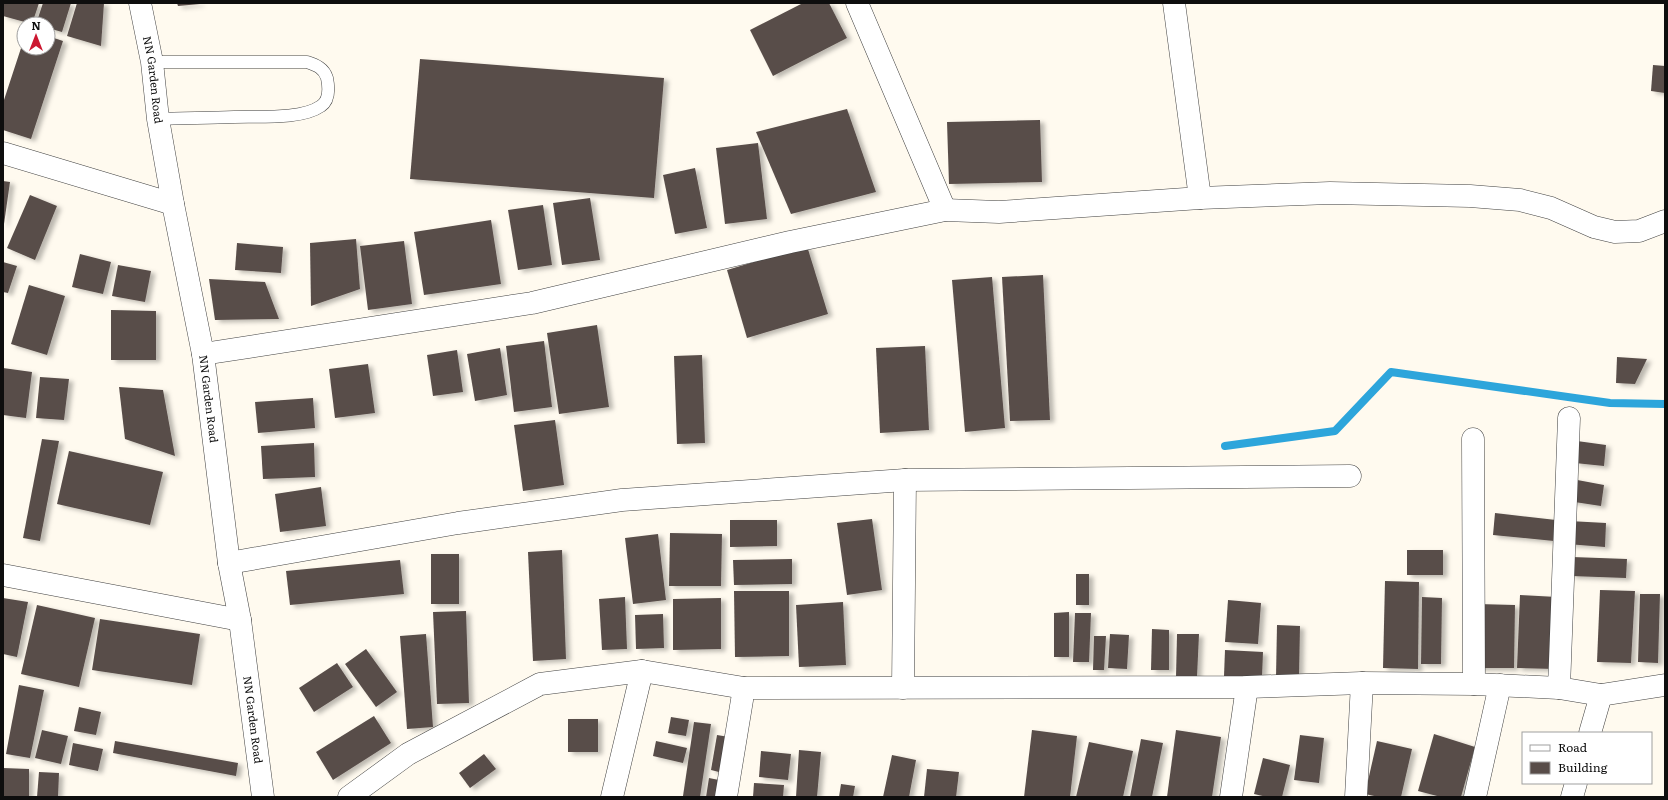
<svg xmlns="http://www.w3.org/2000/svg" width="1668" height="800" font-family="Literata,serif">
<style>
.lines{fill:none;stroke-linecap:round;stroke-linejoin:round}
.stream{stroke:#2da5db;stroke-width:8}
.building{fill:#584d49;filter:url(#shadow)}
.service-casing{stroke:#414141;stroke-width:13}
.minor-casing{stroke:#414141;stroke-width:23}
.tertiary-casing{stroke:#414141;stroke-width:23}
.service{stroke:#fff;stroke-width:12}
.minor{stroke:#fff;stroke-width:22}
.tertiary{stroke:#fff;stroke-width:22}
.labels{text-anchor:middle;stroke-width:4;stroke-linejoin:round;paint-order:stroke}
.street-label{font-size:11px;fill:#0e0e0e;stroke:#fff}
</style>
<defs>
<filter id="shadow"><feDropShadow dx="4.5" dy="2.5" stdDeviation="2" flood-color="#0004"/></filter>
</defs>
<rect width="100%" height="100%" fill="#fffaef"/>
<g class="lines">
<!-- stream -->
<polyline class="stream" points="1225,446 1335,431 1391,372 1610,403 1665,404"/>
</g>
<!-- building -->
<g class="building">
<polygon points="3,3 39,3 32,24 3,16"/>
<polygon points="43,3 71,3 62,32 48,28 48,24 36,24"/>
<polygon points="77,3 104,3 101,46 67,36"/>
<polygon points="177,3 200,3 200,4 178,6"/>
<polygon points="803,3 829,3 847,38 773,76 750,30"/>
<polygon points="48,36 63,41 31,139 3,130 3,103 24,39 24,48 48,48"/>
<polygon points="420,59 664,78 654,198 410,179"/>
<polygon points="1653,65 1665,66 1665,93 1651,91"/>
<polygon points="847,109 876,192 791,214 756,132"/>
<polygon points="1040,120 1042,182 949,184 947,122"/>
<polygon points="758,143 767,219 725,224 716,148"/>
<polygon points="695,168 707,228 675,234 663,175"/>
<polygon points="3,181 10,182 4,224 3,224"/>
<polygon points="30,195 57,206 35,260 7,248"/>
<polygon points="590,198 600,260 562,265 553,203"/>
<polygon points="543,205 552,265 518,270 508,210"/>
<polygon points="491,220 501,284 424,295 414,232"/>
<polygon points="356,239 360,289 311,306 310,243"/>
<polygon points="404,241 412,304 368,310 360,246"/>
<polygon points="237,243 283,247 281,273 235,270"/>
<polygon points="807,246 828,314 747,338 727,270"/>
<polygon points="80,254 111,262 103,294 72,287"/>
<polygon points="3,262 17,266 8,293 3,292"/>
<polygon points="118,265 151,271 145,302 112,296"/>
<polygon points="1043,275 1050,420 1010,421 1002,277"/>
<polygon points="992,277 1005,428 965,432 952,280"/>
<polygon points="209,279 265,282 279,319 215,320"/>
<polygon points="29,285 65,296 47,355 11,344"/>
<polygon points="111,310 156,311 156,360 111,360"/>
<polygon points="597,325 609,407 559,414 547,333"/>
<polygon points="544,341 552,407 514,412 506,346"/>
<polygon points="925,346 929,430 880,433 876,348"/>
<polygon points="500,348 507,395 475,401 467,354"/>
<polygon points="457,350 463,392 433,396 427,355"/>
<polygon points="702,355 705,443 677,444 674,356"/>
<polygon points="1617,357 1647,359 1635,384 1616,383"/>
<polygon points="368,364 375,413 335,418 329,369"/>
<polygon points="3,368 32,372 26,418 3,415"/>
<polygon points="40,377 69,379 64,420 36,418"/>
<polygon points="119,387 163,390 175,456 125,439"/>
<polygon points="313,398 315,428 258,433 255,402"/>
<polygon points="555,420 564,485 523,491 514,425"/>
<polygon points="42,439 59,441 40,541 23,538"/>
<polygon points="1577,441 1606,445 1604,466 1575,463"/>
<polygon points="314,443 315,477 263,479 261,446"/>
<polygon points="69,451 163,472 150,525 57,504"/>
<polygon points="1572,479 1604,485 1601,506 1568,501"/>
<polygon points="321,487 326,526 280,532 275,494"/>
<polygon points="1495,513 1556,520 1554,541 1493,535"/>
<polygon points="872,519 882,590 847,595 837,523"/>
<polygon points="730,520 777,520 777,546 730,547"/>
<polygon points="1569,521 1606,523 1605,547 1567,544"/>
<polygon points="670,533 722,534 721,586 669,586"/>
<polygon points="658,534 666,600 633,604 625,538"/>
<polygon points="562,550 566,659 533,661 528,552"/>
<rect x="1407" y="550" width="36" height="25"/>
<rect x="431" y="554" width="28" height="50"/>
<polygon points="1572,557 1627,559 1626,578 1571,576"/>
<polygon points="792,559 792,584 734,585 733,560"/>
<polygon points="400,560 404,594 290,605 286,571"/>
<rect x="1076" y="574" width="13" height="31"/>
<polygon points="1385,581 1419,582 1418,669 1383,668"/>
<polygon points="1600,590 1635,591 1631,663 1597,662"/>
<polygon points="734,591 789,591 789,656 735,657"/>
<polygon points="1640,594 1660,594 1658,663 1638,662"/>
<polygon points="1520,595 1557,597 1555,669 1517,668"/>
<polygon points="625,597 627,649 602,650 599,599"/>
<polygon points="1422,597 1442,598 1441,664 1421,664"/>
<polygon points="3,598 28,602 17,657 3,654"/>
<polygon points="721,598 721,649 673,650 673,599"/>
<polygon points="1228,600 1261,603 1258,644 1225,642"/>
<polygon points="843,602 846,665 799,667 796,605"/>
<polygon points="1477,604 1515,605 1514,668 1476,668"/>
<polygon points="37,605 95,618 79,687 21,674"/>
<polygon points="466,611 469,703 437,704 433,612"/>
<polygon points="1069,612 1069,657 1054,657 1054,613"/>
<polygon points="1075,613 1091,613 1089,662 1073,662"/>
<polygon points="663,614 664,648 636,649 635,615"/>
<polygon points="100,619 200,634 192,685 92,670"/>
<polygon points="1277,625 1300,626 1299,677 1276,677"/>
<polygon points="1152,629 1169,630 1169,670 1151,670"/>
<polygon points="426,634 433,727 407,729 400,636"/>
<polygon points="1110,634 1129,635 1127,669 1108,668"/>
<polygon points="1177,634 1199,634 1197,677 1176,677"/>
<polygon points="1094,636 1106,636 1104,670 1093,670"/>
<polygon points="366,649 397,692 376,707 345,664"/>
<polygon points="1225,650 1263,652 1262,677 1224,676"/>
<polygon points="337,663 353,687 314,712 299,688"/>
<polygon points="19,685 44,690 30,758 6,754"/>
<polygon points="79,707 101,712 96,735 74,731"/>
<polygon points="374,716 391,743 333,780 316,752"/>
<polygon points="671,717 689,720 686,736 668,733"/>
<rect x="568" y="719" width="30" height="33"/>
<polygon points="694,722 711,724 700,797 683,796"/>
<polygon points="42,730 68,736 61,764 35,758"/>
<polygon points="1032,730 1077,736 1070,797 1024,797"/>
<polygon points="1176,730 1221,737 1212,797 1167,797"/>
<polygon points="1434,734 1475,747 1461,797 1441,797 1418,791"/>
<polygon points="717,735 729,737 723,773 711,770"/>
<polygon points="1300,735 1324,738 1319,783 1294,780"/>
<polygon points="1141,739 1163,743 1152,797 1130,797"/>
<polygon points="115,741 238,763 236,776 113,753"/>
<polygon points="656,741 687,748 683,763 653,756"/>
<polygon points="1377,741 1412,749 1401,797 1379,797 1365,794"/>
<polygon points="1089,742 1133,751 1123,797 1076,797"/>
<polygon points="73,743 103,749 98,771 69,765"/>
<polygon points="799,750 821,752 817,797 796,797"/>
<polygon points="761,751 791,754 788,780 759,777"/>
<polygon points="484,754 496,769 470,788 459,773"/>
<polygon points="892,755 916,760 909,797 883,797"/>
<polygon points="1263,758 1290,765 1282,797 1267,797 1254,794"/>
<polygon points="3,768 29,769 29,797 3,797"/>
<polygon points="927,769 959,772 956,797 924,797"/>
<polygon points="39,772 59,773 58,797 37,797"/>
<polygon points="709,778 724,781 721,797 706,797"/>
<polygon points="754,783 784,785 783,797 753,797"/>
<polygon points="841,784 855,786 853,797 839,797"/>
</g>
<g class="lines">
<defs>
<path id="service" d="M152,62H307C316,65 324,68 327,78C329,88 330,100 321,106C301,120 258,116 234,117C209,118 183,118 158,119"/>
<g id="minor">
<polyline points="857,3 945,210"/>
<polyline points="1174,3 1200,198"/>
<polyline points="3,153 173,204"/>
<polyline points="203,354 532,303 790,242 945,210 999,212 1200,198 1330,193 1470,196 1520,200 1551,208 1594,227 1615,232 1639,231 1665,221"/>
<polyline points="1473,439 1474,684"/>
<polyline points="229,563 458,523 622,500 905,480 1350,476"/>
<polyline points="3,575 240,620"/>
<polyline points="903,688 905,480"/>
<polyline points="1559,688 1569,418"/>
<polyline points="1590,733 1601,695"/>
<polyline points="612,797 642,671"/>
<polyline points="726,797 744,688"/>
<polyline points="1231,797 1247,687"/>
<polyline points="1356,797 1362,683"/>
<polyline points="1475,797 1500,685"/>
<polyline points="1572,797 1576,783"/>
</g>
<g id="tertiary">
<path id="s1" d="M140,3L152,62L158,119L173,204L203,354L229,563L240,620L263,797"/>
<polyline points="349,797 408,754 540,684 642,671 744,688 1247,687 1362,683 1474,684 1559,688 1601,695 1665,685"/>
</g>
</defs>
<!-- service casing -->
<use href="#service" class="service-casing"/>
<!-- minor casing -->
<use href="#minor" class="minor-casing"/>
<!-- tertiary casing -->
<use href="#tertiary" class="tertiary-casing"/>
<!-- service -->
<use href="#service" class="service"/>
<!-- minor -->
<use href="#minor" class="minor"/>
<!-- tertiary -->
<use href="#tertiary" class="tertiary"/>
</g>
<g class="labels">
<!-- street labels -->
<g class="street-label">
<text dy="4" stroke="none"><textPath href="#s1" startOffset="78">NN Garden Road</textPath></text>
<text dy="4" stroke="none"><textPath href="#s1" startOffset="402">NN Garden Road</textPath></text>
<text dy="4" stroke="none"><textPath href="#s1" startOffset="726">NN Garden Road</textPath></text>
</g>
</g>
<!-- border -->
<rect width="1668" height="800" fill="none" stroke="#0e0e0e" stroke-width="8"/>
<!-- legend -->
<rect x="1522" y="732" width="130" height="52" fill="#ffffff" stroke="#9f9f9f"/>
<rect x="1530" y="745" width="20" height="6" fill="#ffffff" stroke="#9f9f9f"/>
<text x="1558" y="752" font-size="12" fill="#0e0e0e">Road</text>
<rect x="1530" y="762" width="20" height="12" fill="#584d49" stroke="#9f9f9f"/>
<text x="1558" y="772" font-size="12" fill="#0e0e0e">Building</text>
<!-- north arrow -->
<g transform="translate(36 36)"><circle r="19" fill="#ffffff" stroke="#9f9f9f"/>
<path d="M0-3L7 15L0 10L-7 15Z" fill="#cc1730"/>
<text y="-6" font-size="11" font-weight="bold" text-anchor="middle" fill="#0e0e0e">N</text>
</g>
</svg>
